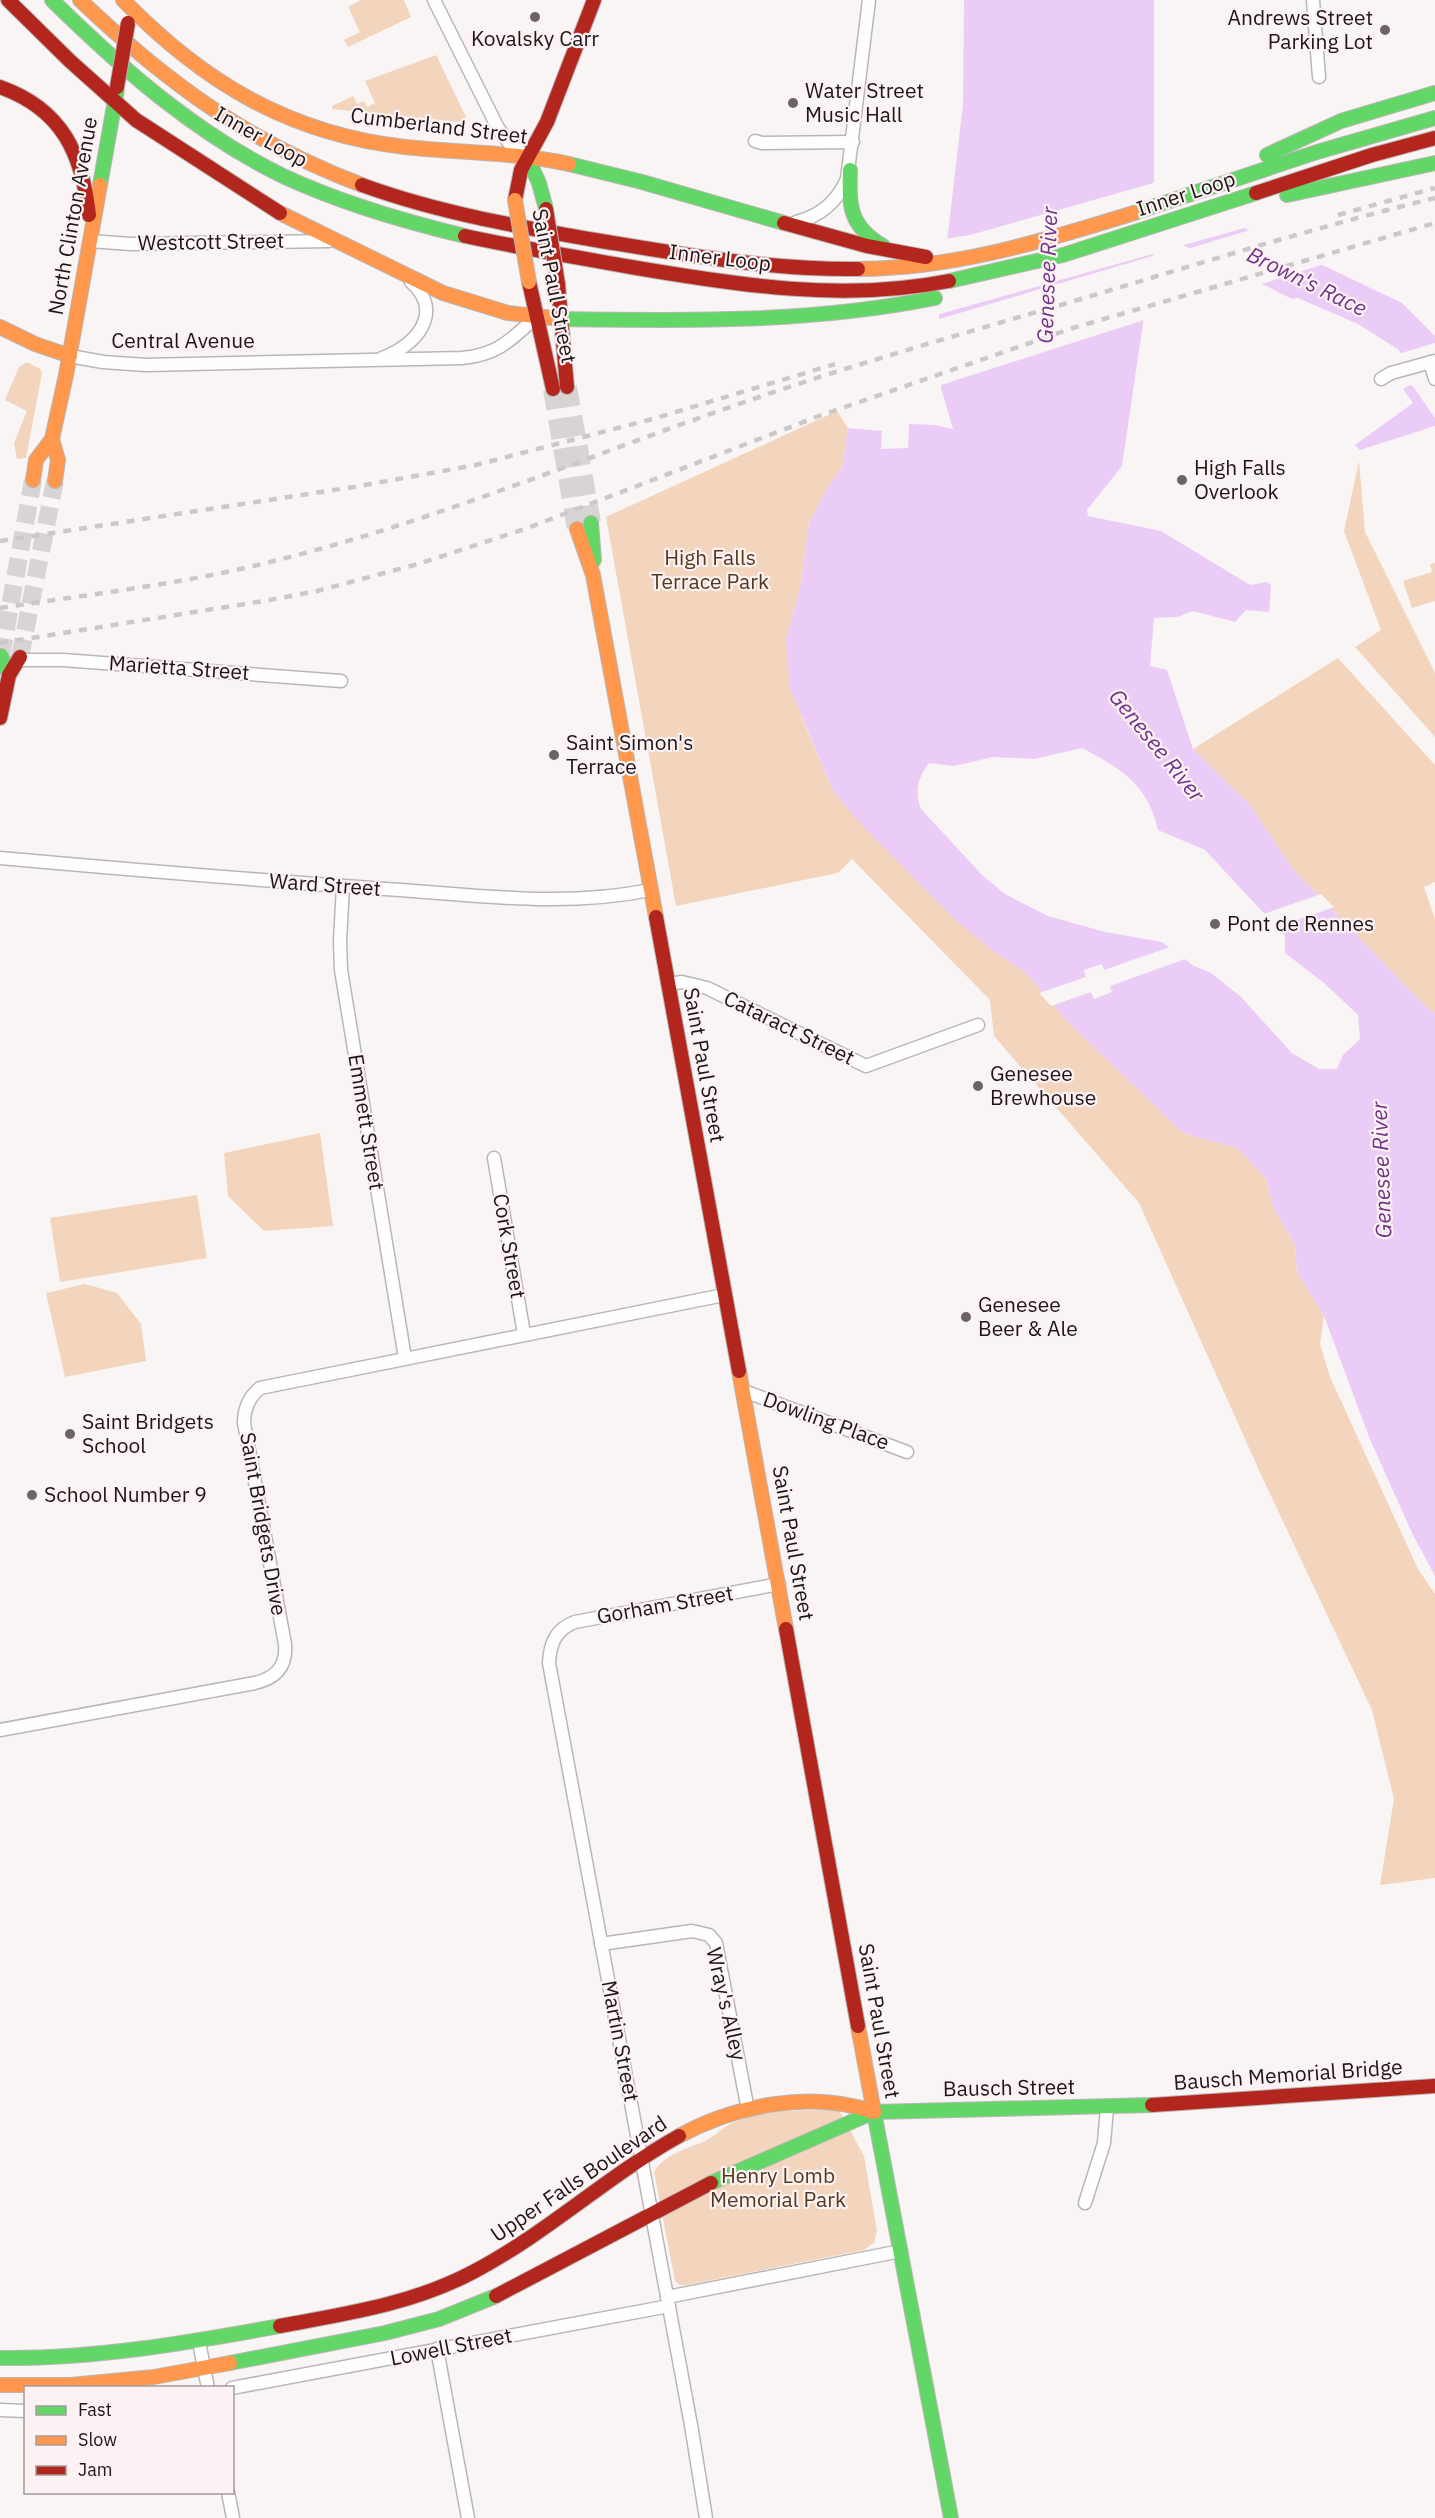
<svg xmlns="http://www.w3.org/2000/svg" width="1435" height="2518" font-family="'IBM Plex Sans',sans-serif">
<style>
.green{fill:#f2d5bc}
.water{fill:#ebccf6;fill-rule:evenodd}
.pier{fill:#faf5f5}
.lines{fill:none;stroke-linecap:round;stroke-linejoin:round}
.secondary-tunnel{stroke:#d9d4d4;stroke-width:18;stroke-dasharray:18 9;stroke-linecap:butt}
.primary-tunnel{stroke:#d9d4d4;stroke-width:20;stroke-dasharray:20 10;stroke-linecap:butt}
.street-casing{stroke:#bbb6b6;stroke-width:15}
.fast-casing{stroke:#bbb6b6;stroke-width:16}
.slow-casing{stroke:#bbb6b6;stroke-width:16}
.jam-casing{stroke:#bbb6b6;stroke-width:16}
.street{stroke:#fefefe;stroke-width:12}
.fast{stroke:#63d668;stroke-width:14}
.slow{stroke:#ff974d;stroke-width:14}
.jam{stroke:#b3261e;stroke-width:14}
.rail{stroke:#cac9c9;stroke-width:4.5;stroke-dasharray:8 8;stroke-linecap:butt}
.slow-bridge-casing{stroke:#bbb6b6;stroke-width:16;stroke-linecap:butt}
.jam-bridge-casing{stroke:#bbb6b6;stroke-width:16;stroke-linecap:butt}
.slow-bridge{stroke:#ff974d;stroke-width:14}
.jam-bridge{stroke:#b3261e;stroke-width:14}
.poi-dot{fill:#6a6465;stroke:#fdf2f3;stroke-width:2}
.labels{text-anchor:middle;stroke-width:4.5;stroke-linejoin:round;paint-order:stroke}
.poi-label{font-size:21px;fill:#1c1617;stroke:#fdf2f3;text-anchor:start}
.street-label{font-size:21px;fill:#1c1617;stroke:#fdf2f3}
.park-label{font-size:21px;fill:#54381b;stroke:#fdf2f3}
.water-label{font-size:22px;font-style:italic;fill:#713389;stroke:#fdf2f3}
</style>
<rect width="100%" height="100%" fill="#faf5f5"/>
<!-- green -->
<g class="green">
<polygon points="361,0 404,0 411,17 348,47 344,40 360,32 348,7"/>
<polygon points="436,55 466,117 460,122 332,109 332,106 353,96 357,104 364,101 367,107 375,103 365,81"/>
<polygon points="27,362 40,369 42,373 26,458 17,459 14,443 27,411 5,400 19,367"/>
<polygon points="837,411 848,428 842,468 829,485 809,523 801,584 786,639 802,718 833,791 989,948 1027,974 1067,1021 1183,1133 1237,1148 1266,1179 1273,1207 1295,1245 1297,1272 1324,1316 1320,1344 1330,1377 1418,1569 1435,1594 1435,1878 1380,1885 1394,1799 1372,1710 1263,1479 1139,1203 994,1036 990,1000 852,859 838,873 676,906 606,517"/>
<polygon points="1359,461 1365,532 1435,673 1435,737 1355,647 1381,630 1344,531"/>
<polygon points="1435,563 1435,601 1412,608 1403,581 1432,572 1430,564"/>
<polygon points="1338,658 1435,765 1435,882 1424,887 1435,919 1435,1014 1420,1001 1293,869 1250,805 1193,749"/>
<polygon points="320,1133 333,1226 264,1231 228,1196 224,1153"/>
<polygon points="197,1195 207,1258 60,1282 50,1218"/>
<polygon points="85,1284 117,1293 141,1324 146,1361 65,1377 46,1293"/>
<path d="M839,2110L864,2156L877,2231L874,2243L864,2250L686,2285H680L675,2281L654,2172C664,2154 687,2149 705,2141C715,2136 722,2128 732,2123C764,2107 804,2111 839,2110Z"/>
</g>
<!-- water -->
<path class="water" d="M964,0H1154V185L1402,303L1435,336V426L1360,450L1355,445L1413,403L1403,389L1411,384L1399,350L1358,324L1298,298L1292,299L1153,230V255L1122,466L1087,510L1088,516L1161,531L1250,585L1267,582L1271,585L1269,612L1246,610L1235,622L1193,611L1177,617L1154,618L1150,666L1167,670L1193,749L1250,805L1293,869L1420,1001L1435,1014V1576L1412,1533L1369,1437L1324,1316L1297,1272L1295,1245L1273,1207L1266,1179L1237,1148L1183,1133L1067,1021L1027,974L989,948L952,917L857,820L833,791L790,688L786,639L801,584L809,523L829,485L842,468L848,428L882,431L881,449L908,448L909,424L935,425L953,429L941,388L939,311L963,104ZM1082,748C1121,769 1147,783 1158,830L1205,850L1285,936V953L1324,983L1358,1015L1360,1039L1343,1055L1337,1069H1319L1292,1053L1240,996L1211,973L1194,966L1162,942L1105,932L1048,916L1005,894L982,875L921,809C914,791 918,778 929,763L954,766L993,757L1034,759Z"/>
<!-- pier -->
<g class="pier">
<polygon points="1157,182 1248,227 1180,246 1156,234 1156,253 936,315 944,239 970,235"/>
<polygon points="1253,229 1314,258 1324,264 1259,285 1187,249"/>
<polygon points="1156,255 1147,319 938,386 936,320"/>
<polygon points="1435,343 1435,418 1412,385 1407,386 1398,354"/>
<polygon points="1321,894 1334,907 1274,928 1261,915"/>
<polygon points="1173,946 1188,958 1110,986 1112,992 1094,999 1091,992 1051,1006 1039,993 1086,977 1084,970 1102,964 1104,970"/>
</g>
<g class="lines">
<!-- secondary-tunnel -->
<g class="secondary-tunnel">
<polyline points="1,656 33,480"/>
<polyline points="20,657 55,481"/>
</g>
<!-- primary-tunnel -->
<g class="primary-tunnel">
<polyline points="567,387 591,523"/>
<polyline points="553,389 577,529"/>
</g>
<defs>
<g id="street">
<polyline points="434,0 498,128 509,143 525,155"/>
<polyline points="1313,0 1319,77"/>
<polyline points="755,141 762,143 853,142"/>
<path d="M796,222C821,216 837,202 847,179L869,0"/>
<polyline points="90,241 131,244 329,241"/>
<path d="M70,356L103,362L146,365L462,358C497,355 511,340 536,317"/>
<path d="M382,358C416,346 445,312 411,282"/>
<polyline points="1430,362 1435,379"/>
<polyline points="1381,379 1391,373 1435,361"/>
<polyline points="17,660 63,660 341,681"/>
<path d="M0,858C133,870 267,881 400,890C484,896 567,907 650,890"/>
<polyline points="343,886 340,941 341,970 405,1358"/>
<polyline points="668,984 682,982 707,988 866,1066 978,1025"/>
<polyline points="494,1158 524,1334"/>
<polyline points="744,1391 907,1452"/>
<path d="M0,1730L255,1683C276,1678 287,1666 285,1644L244,1423C244,1408 249,1397 260,1388L724,1295"/>
<polyline points="601,1944 692,1931 709,1935 716,1943 748,2110"/>
<polyline points="1085,2203 1104,2143 1107,2108"/>
<polyline points="667,2297 901,2251"/>
<polyline points="199,2342 208,2388"/>
<polyline points="437,2349 468,2518"/>
<polyline points="232,2388 669,2306"/>
<polyline points="0,2410 26,2411"/>
<polyline points="228,2492 233,2518"/>
<path d="M706,2518L691,2425L549,1663C550,1643 556,1629 575,1622L779,1584"/>
</g>
<g id="fast">
<path d="M52,0C121,68 195,133 283,176C341,203 402,221 465,236"/>
<polyline points="1267,155 1341,121 1435,93"/>
<polyline points="527,157 539,183 546,209"/>
<polyline points="569,164 642,182 784,223"/>
<path d="M850,170C849,206 849,226 883,246"/>
<polyline points="100,185 117,89"/>
<polyline points="1287,195 1435,163"/>
<polyline points="1134,213 1317,152 1435,118"/>
<polyline points="949,281 1063,255 1256,193"/>
<path d="M561,319C688,321 810,323 935,298"/>
<polyline points="591,523 594,560"/>
<polyline points="1,656 9,675"/>
<polyline points="874,2112 951,2518"/>
<polyline points="711,2183 874,2112 1152,2105"/>
<path d="M0,2358C95,2359 186,2343 280,2326"/>
<polyline points="230,2363 385,2333 439,2319 496,2296"/>
</g>
<g id="slow">
<path d="M80,0C167,83 248,142 362,185"/>
<path d="M123,0C203,82 289,134 405,147C459,153 515,152 569,164"/>
<polyline points="280,213 443,293 508,313 561,319"/>
<path d="M858,269C952,269 1044,241 1134,213"/>
<polyline points="0,327 35,344 70,356"/>
<polyline points="52,439 58,460 55,481"/>
<polyline points="33,480 36,460 52,439 66,375 100,185"/>
<polyline points="577,529 593,575 656,917"/>
<polyline points="739,1371 786,1629"/>
<polyline points="858,2026 874,2112"/>
<path d="M679,2136C735,2105 812,2090 874,2112"/>
<polyline points="0,2385 71,2385 154,2377 230,2363"/>
</g>
<g id="jam">
<polyline points="8,0 70,61 136,120 280,213"/>
<path d="M0,87C62,109 82,153 89,215"/>
<path d="M362,185C439,213 520,227 601,241C686,255 771,270 858,269"/>
<polyline points="1256,193 1372,155 1435,138"/>
<polyline points="515,200 521,170 547,122 594,0"/>
<polyline points="784,223 867,246 926,257"/>
<path d="M465,236C520,248 575,257 631,267C736,285 844,302 949,281"/>
<polyline points="529,282 553,389"/>
<polyline points="558,284 567,387"/>
<polyline points="0,718 9,675 20,657"/>
<polyline points="656,917 739,1371"/>
<polyline points="786,1629 858,2026"/>
<polyline points="1152,2105 1435,2086"/>
<polyline points="496,2296 711,2183"/>
<path d="M280,2326C345,2314 413,2304 473,2272C546,2234 607,2176 679,2136"/>
</g>
</defs>
<!-- street casing -->
<use href="#street" class="street-casing"/>
<!-- fast casing -->
<use href="#fast" class="fast-casing"/>
<!-- slow casing -->
<use href="#slow" class="slow-casing"/>
<!-- jam casing -->
<use href="#jam" class="jam-casing"/>
<!-- street -->
<use href="#street" class="street"/>
<!-- fast -->
<use href="#fast" class="fast"/>
<!-- slow -->
<use href="#slow" class="slow"/>
<!-- jam -->
<use href="#jam" class="jam"/>
<!-- rail -->
<g class="rail">
<polyline points="1338,215 1435,188"/>
<polyline points="0,541 354,487 476,465 656,418 835,364"/>
<path d="M0,608C91,594 184,584 274,561C432,522 583,458 736,405C850,365 966,333 1081,299C1198,264 1316,227 1435,198"/>
<polyline points="0,643 264,601 317,591 418,564 525,529 819,416 1073,328 1435,223"/>
</g>
<defs>
<polyline id="slow-bridge" points="515,200 529,282"/>
<g id="jam-bridge">
<polyline points="117,87 128,23"/>
<polyline points="546,209 558,284"/>
</g>
</defs>
<!-- slow-bridge casing -->
<use href="#slow-bridge" class="slow-bridge-casing"/>
<!-- jam-bridge casing -->
<use href="#jam-bridge" class="jam-bridge-casing"/>
<!-- slow-bridge -->
<use href="#slow-bridge" class="slow-bridge"/>
<!-- jam-bridge -->
<use href="#jam-bridge" class="jam-bridge"/>
</g>
<!-- markers -->
<g class="poi-dot">
<circle cx="535" cy="17" r="6"/>
<circle cx="1385" cy="30" r="6"/>
<circle cx="793" cy="103" r="6"/>
<circle cx="1182" cy="480" r="6"/>
<circle cx="554" cy="755" r="6"/>
<circle cx="1215" cy="924" r="6"/>
<circle cx="978" cy="1086" r="6"/>
<circle cx="966" cy="1317" r="6"/>
<circle cx="70" cy="1434" r="6"/>
<circle cx="32" cy="1495" r="6"/>
</g>
<g class="labels">
<!-- poi labels -->
<g class="poi-label">
<text x="1373" y="25" text-anchor="end">Andrews Street<tspan x="1373" dy="24">Parking Lot</tspan></text>
<text x="535" y="46" text-anchor="middle">Kovalsky Carr</text>
<text x="805" y="98">Water Street<tspan x="805" dy="24">Music Hall</tspan></text>
<text x="1194" y="475">High Falls<tspan x="1194" dy="24">Overlook</tspan></text>
<text x="566" y="750">Saint Simon's<tspan x="566" dy="24">Terrace</tspan></text>
<text x="1227" y="931">Pont de Rennes</text>
<text x="990" y="1081">Genesee<tspan x="990" dy="24">Brewhouse</tspan></text>
<text x="978" y="1312">Genesee<tspan x="978" dy="24">Beer &amp; Ale</tspan></text>
<text x="82" y="1429">Saint Bridgets<tspan x="82" dy="24">School</tspan></text>
<text x="44" y="1502">School Number 9</text>
</g>
<!-- street labels -->
<g class="street-label">
<text transform="translate(439 126) rotate(7)" y="7">Cumberland Street</text>
<text transform="translate(261 137) rotate(29)" y="7">Inner Loop</text>
<text transform="translate(1186 194) rotate(-18)" y="7">Inner Loop</text>
<text transform="translate(73 216) rotate(-80)" y="7">North Clinton Avenue</text>
<text transform="translate(211 242) rotate(-1)" y="7">Westcott Street</text>
<text transform="translate(720 258) rotate(7)" y="7">Inner Loop</text>
<text transform="translate(554 286) rotate(79)" y="7">Saint Paul Street</text>
<text x="183" y="348">Central Avenue</text>
<text transform="translate(179 668) rotate(4)" y="7">Marietta Street</text>
<text transform="translate(325 885) rotate(4)" y="7">Ward Street</text>
<text transform="translate(789 1028) rotate(26)" y="7">Cataract Street</text>
<text transform="translate(704 1065) rotate(80)" y="7">Saint Paul Street</text>
<text transform="translate(366 1122) rotate(81)" y="7">Emmett Street</text>
<text transform="translate(509 1246) rotate(80)" y="7">Cork Street</text>
<text transform="translate(826 1421) rotate(20)" y="7">Dowling Place</text>
<text transform="translate(263 1524) rotate(80)" y="7">Saint Bridgets Drive</text>
<text transform="translate(793 1543) rotate(80)" y="7">Saint Paul Street</text>
<text transform="translate(665 1605) rotate(-10)" y="7">Gorham Street</text>
<text transform="translate(726 2004) rotate(77)" y="7">Wray's Alley</text>
<text transform="translate(879 2021) rotate(80)" y="7">Saint Paul Street</text>
<text transform="translate(620 2041) rotate(79)" y="7">Martin Street</text>
<text transform="translate(1288 2075) rotate(-4)" y="7">Bausch Memorial Bridge</text>
<text transform="translate(1009 2088) rotate(-1)" y="7">Bausch Street</text>
<text transform="translate(579 2179) rotate(-34)" y="7">Upper Falls Boulevard</text>
<text transform="translate(451 2347) rotate(-11)" y="7">Lowell Street</text>
</g>
<!-- park labels -->
<g class="park-label">
<text x="710" y="565">High Falls<tspan x="710" dy="24">Terrace Park</tspan></text>
<text x="778" y="2183">Henry Lomb<tspan x="778" dy="24">Memorial Park</tspan></text>
</g>
<!-- water labels -->
<g class="water-label">
<text transform="translate(1047 275) rotate(-88)" y="8">Genesee River</text>
<text transform="translate(1307 281) rotate(26)" y="8">Brown's Race</text>
<text transform="translate(1157 745) rotate(51)" y="8">Genesee River</text>
<text transform="translate(1381 1170) rotate(-92)" y="8">Genesee River</text>
</g>
</g>
<!-- legend -->
<rect x="24" y="2386" width="210" height="108" fill="#fdf2f3" stroke="#a39a9b" stroke-width="1.5"/>
<rect x="36" y="2406" width="30" height="9" fill="#63d668" stroke="#a39a9b" stroke-width="1.5"/>
<text x="78" y="2416" font-size="18" fill="#1c1617">Fast</text>
<rect x="36" y="2436" width="30" height="9" fill="#ff974d" stroke="#a39a9b" stroke-width="1.5"/>
<text x="78" y="2446" font-size="18" fill="#1c1617">Slow</text>
<rect x="36" y="2466" width="30" height="9" fill="#b3261e" stroke="#a39a9b" stroke-width="1.5"/>
<text x="78" y="2476" font-size="18" fill="#1c1617">Jam</text>
</svg>
